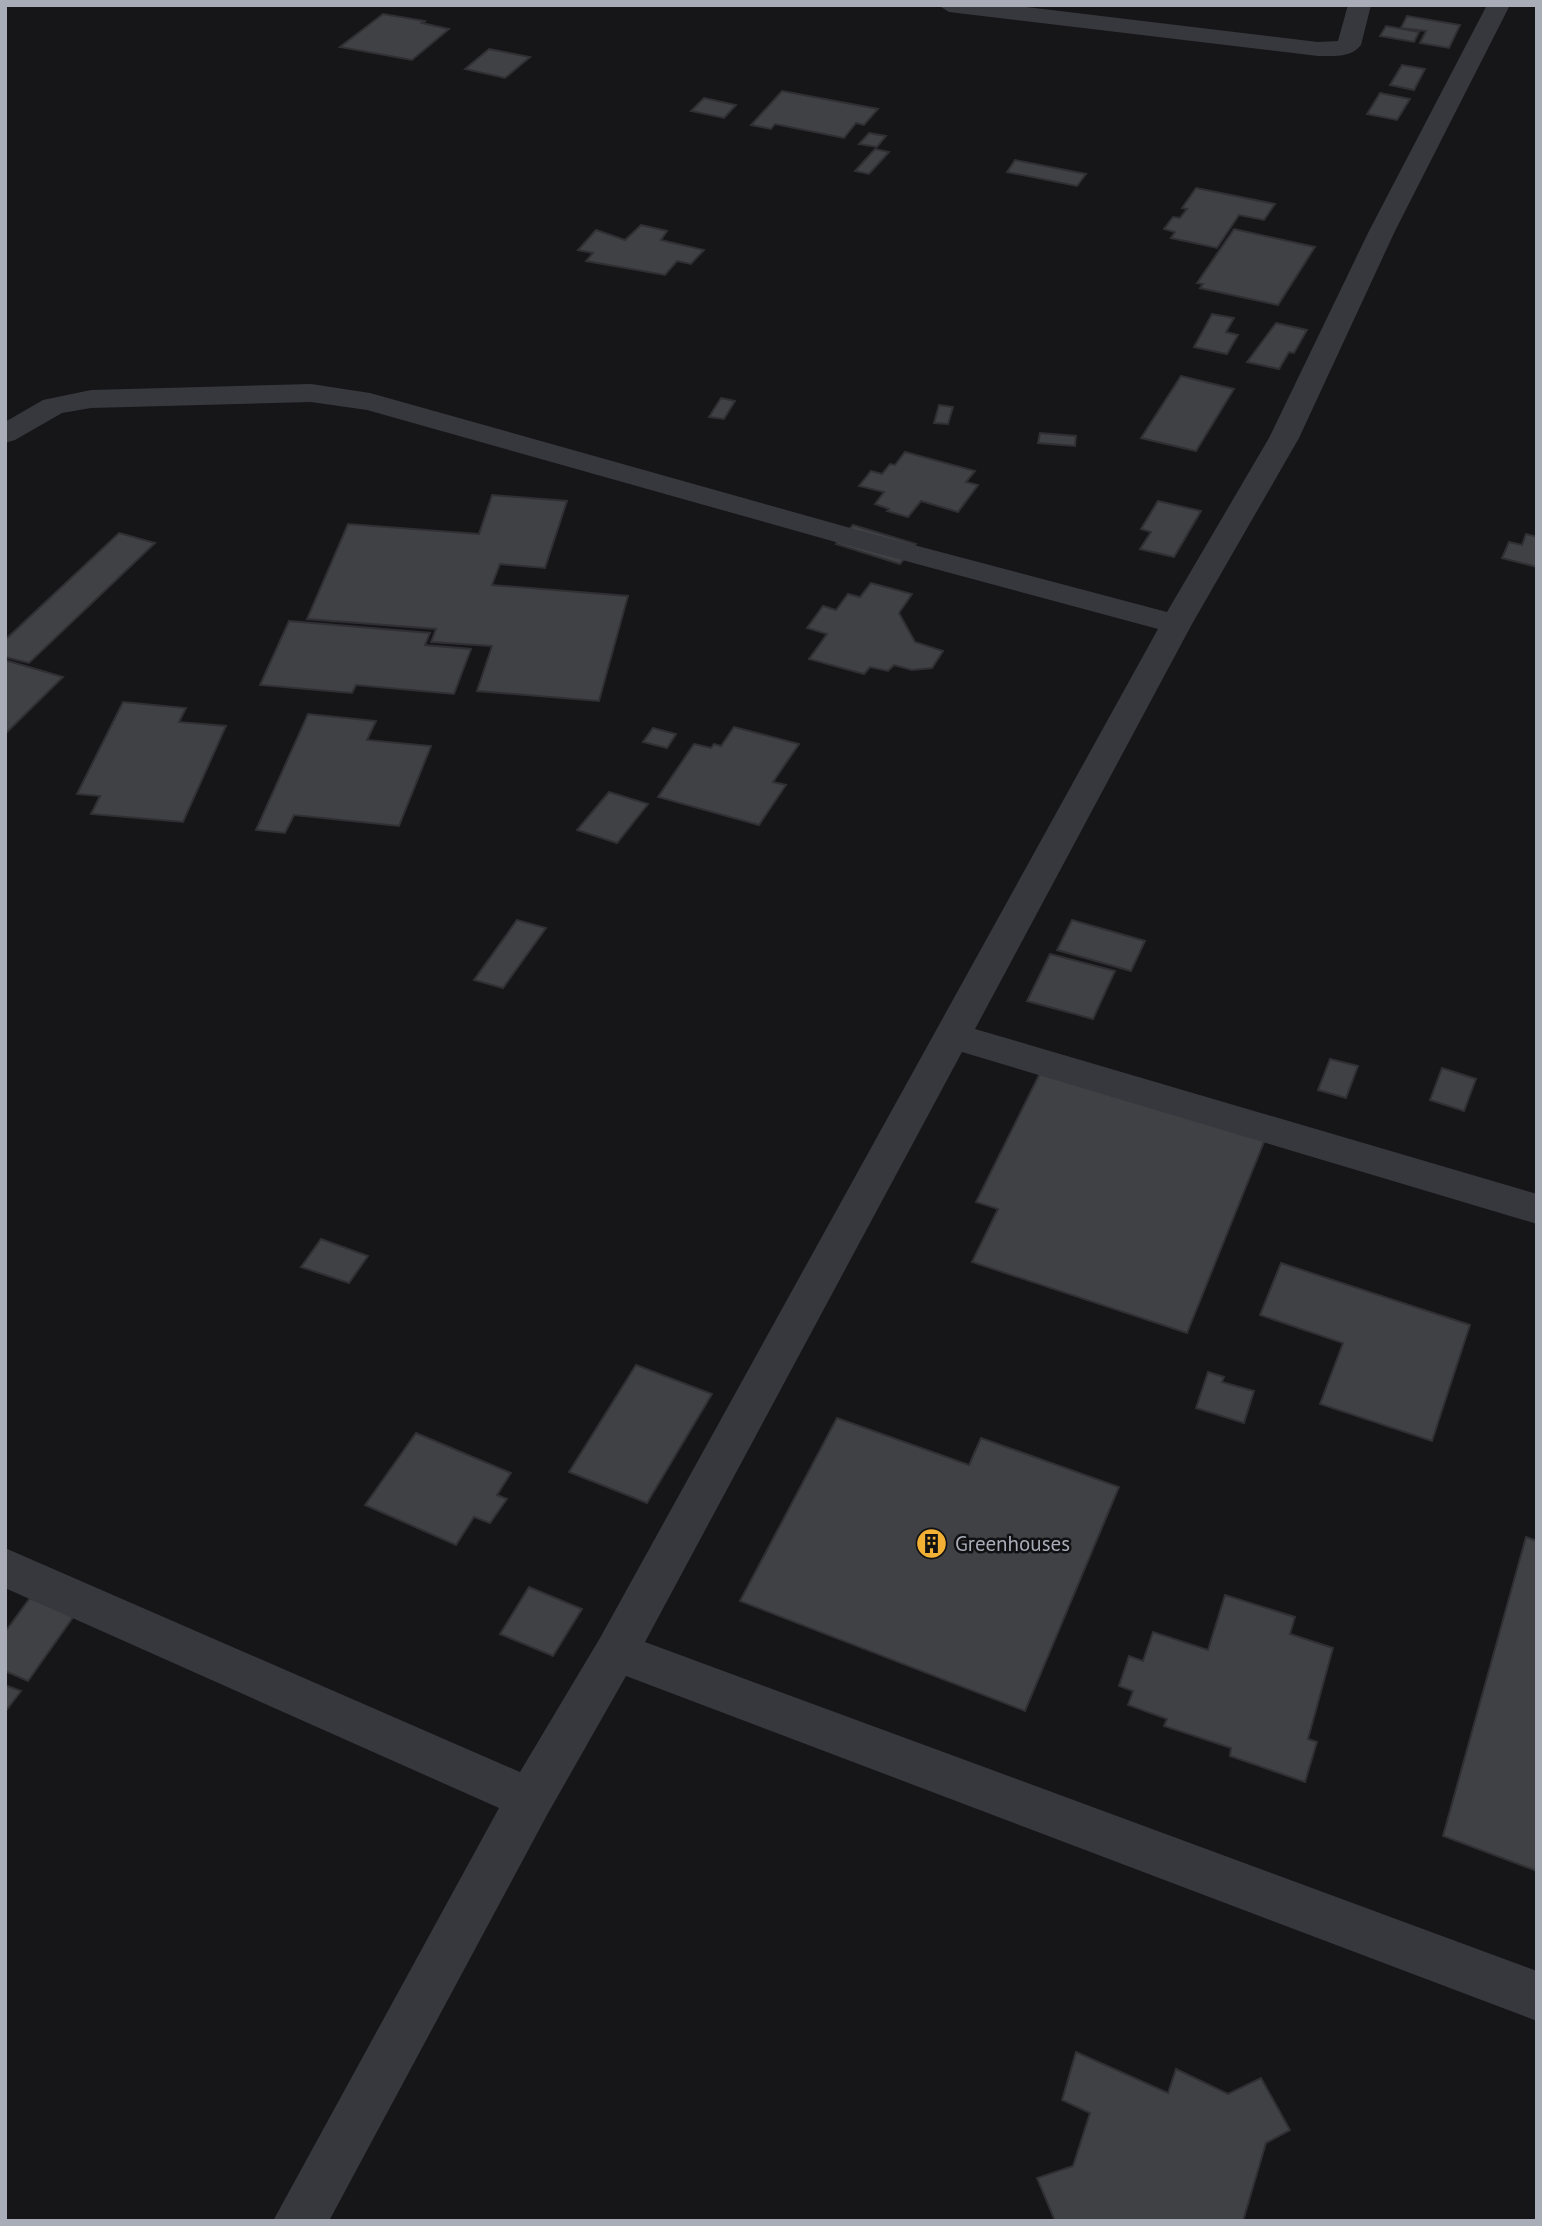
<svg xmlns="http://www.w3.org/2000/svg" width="1542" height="2226" font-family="'PT Sans',sans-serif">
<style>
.building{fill:#404145;stroke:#303034;stroke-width:2}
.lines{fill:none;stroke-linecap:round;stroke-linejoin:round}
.minor{fill:#37383d;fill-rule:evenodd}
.labels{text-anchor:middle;stroke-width:5;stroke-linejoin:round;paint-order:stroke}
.poi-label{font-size:21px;fill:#a8adb8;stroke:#111113;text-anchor:start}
</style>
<rect width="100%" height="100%" fill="#161618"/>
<!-- building -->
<g class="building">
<polygon points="383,14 425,21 422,23 449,29 412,60 340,47"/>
<polygon points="1407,16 1460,25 1449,48 1420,43 1426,31 1401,28"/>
<polygon points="1386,26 1419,32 1414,42 1380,36"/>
<polygon points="489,49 530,57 505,78 465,69"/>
<polygon points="1402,65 1425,69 1414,90 1390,85"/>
<polygon points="782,91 878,109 864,125 856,123 844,138 775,124 771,129 751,125"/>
<polygon points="1380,93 1410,99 1397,120 1367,114"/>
<polygon points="704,98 736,105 724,118 691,111"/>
<polygon points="869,133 886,136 877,147 859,144"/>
<polygon points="875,149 889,152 869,174 855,171"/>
<polygon points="1015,160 1086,174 1077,186 1007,172"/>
<polygon points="1196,188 1275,204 1264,220 1239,215 1217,248 1171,238 1175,232 1164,229 1173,217 1180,218 1187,209 1182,208"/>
<polygon points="641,225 667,231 661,240 704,250 691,264 677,261 665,275 586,261 593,253 578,250 596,230 625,240"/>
<polygon points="1234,229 1315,247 1278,305 1200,288 1203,284 1197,283"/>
<polygon points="1212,314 1234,318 1226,332 1238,335 1227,354 1194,347"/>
<polygon points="1276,323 1307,330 1294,353 1289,352 1279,369 1247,362"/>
<polygon points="1181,376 1234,389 1196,451 1141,438"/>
<polygon points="721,398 735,401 724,419 709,417"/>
<polygon points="939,405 953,407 948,424 934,423"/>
<polygon points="1040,433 1076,436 1075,446 1038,443"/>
<polygon points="905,452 975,471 966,482 978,485 958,512 921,501 908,517 887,511 889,509 875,504 884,492 859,486 871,471 882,474 890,464 895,465"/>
<polygon points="492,495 567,501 545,568 500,564 492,585 628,596 599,701 477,691 492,646 431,642 436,629 307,619 348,524 479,534"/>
<polygon points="1158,501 1201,511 1174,557 1140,549 1151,532 1141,529"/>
<polygon points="853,525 916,544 900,564 836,544"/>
<polygon points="119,533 155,543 29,663 5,657 5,640"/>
<polygon points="1526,534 1537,537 1537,567 1502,558 1509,542 1522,545"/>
<polygon points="871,583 912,594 899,613 915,642 943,651 932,668 912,670 894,665 888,671 870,667 864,674 809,659 827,634 807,628 823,606 836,610 848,594 860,597"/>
<polygon points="289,621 430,633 425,645 471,649 454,694 356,685 352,693 260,685"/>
<polygon points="5,660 63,677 5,734"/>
<polygon points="123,702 186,708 179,722 226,726 183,822 91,814 100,796 77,794"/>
<polygon points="308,714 376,721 367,740 431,746 399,826 294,815 285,833 256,830"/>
<polygon points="734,727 799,744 773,782 786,785 759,825 658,797 694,744 711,748 714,744 721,746"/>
<polygon points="653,728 676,734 667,748 643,742"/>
<polygon points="609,792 648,804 617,843 577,830"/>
<polygon points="517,920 546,928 503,988 474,980"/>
<polygon points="1072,920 1145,941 1131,971 1057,950"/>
<polygon points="1050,954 1115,971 1093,1019 1027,1001"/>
<polygon points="1049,1055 1272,1122 1187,1333 972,1262 998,1209 976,1202"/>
<polygon points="1330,1059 1358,1066 1346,1098 1318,1090"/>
<polygon points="1442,1068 1476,1079 1464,1111 1430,1100"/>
<polygon points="321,1239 368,1256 349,1283 301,1267"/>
<polygon points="1281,1263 1470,1325 1432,1441 1320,1404 1343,1343 1260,1315"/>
<polygon points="636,1365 712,1394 647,1503 569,1472"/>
<polygon points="1208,1372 1224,1377 1222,1382 1254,1391 1244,1423 1196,1408"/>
<polygon points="837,1418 969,1465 981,1438 1119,1487 1025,1711 740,1601"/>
<polygon points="416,1433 511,1473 497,1495 507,1499 490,1523 474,1517 456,1545 365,1505"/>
<polygon points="1526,1537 1537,1541 1537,1871 1443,1836"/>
<polygon points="529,1587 582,1609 553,1656 500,1634"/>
<polygon points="1225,1595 1295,1617 1290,1634 1333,1648 1308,1739 1317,1742 1305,1782 1230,1756 1231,1748 1164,1726 1167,1719 1128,1705 1133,1691 1119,1686 1129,1656 1143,1661 1153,1632 1208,1650"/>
<polygon points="30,1598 74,1616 28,1681 5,1671 5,1632"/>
<polygon points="5,1685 21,1691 5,1712"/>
<polygon points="1076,2052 1168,2093 1176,2069 1228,2094 1261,2078 1290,2130 1266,2143 1243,2221 1055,2221 1037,2178 1073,2166 1090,2113 1062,2100"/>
</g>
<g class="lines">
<!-- minor -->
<g class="minor">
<path d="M938,5H1009L1318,42L1338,41L1348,5H1371L1361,45C1351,58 1333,56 1318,56L949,12Z"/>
<polygon points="1487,5 1510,5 1395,231 1299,438 1192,624 975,1029 1537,1194 1537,1224 962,1052 645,1642 1537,1971 1537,2021 626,1676 547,1815 329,2221 273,2221 499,1808 5,1588 5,1548 520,1772 600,1638 1158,629 839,543 367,410 311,402 91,408 62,413 15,440 5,443 5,422 43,400 91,390 311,384 370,393 861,531 1167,612 1269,438 1369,231"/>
</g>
</g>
<!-- icons -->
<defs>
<symbol id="building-disc" viewBox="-11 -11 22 22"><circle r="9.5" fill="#f2b134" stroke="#111113"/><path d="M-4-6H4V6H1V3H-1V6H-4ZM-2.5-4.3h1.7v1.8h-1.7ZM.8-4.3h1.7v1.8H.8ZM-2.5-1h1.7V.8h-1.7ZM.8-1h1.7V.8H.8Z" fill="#111"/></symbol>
</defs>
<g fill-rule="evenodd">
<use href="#building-disc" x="914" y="1526" width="35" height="35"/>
</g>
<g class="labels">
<!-- poi labels -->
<g class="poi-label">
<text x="955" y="1551">Greenhouses</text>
</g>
</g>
<!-- border -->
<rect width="1542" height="2226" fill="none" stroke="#a8adb8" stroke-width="14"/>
</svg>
